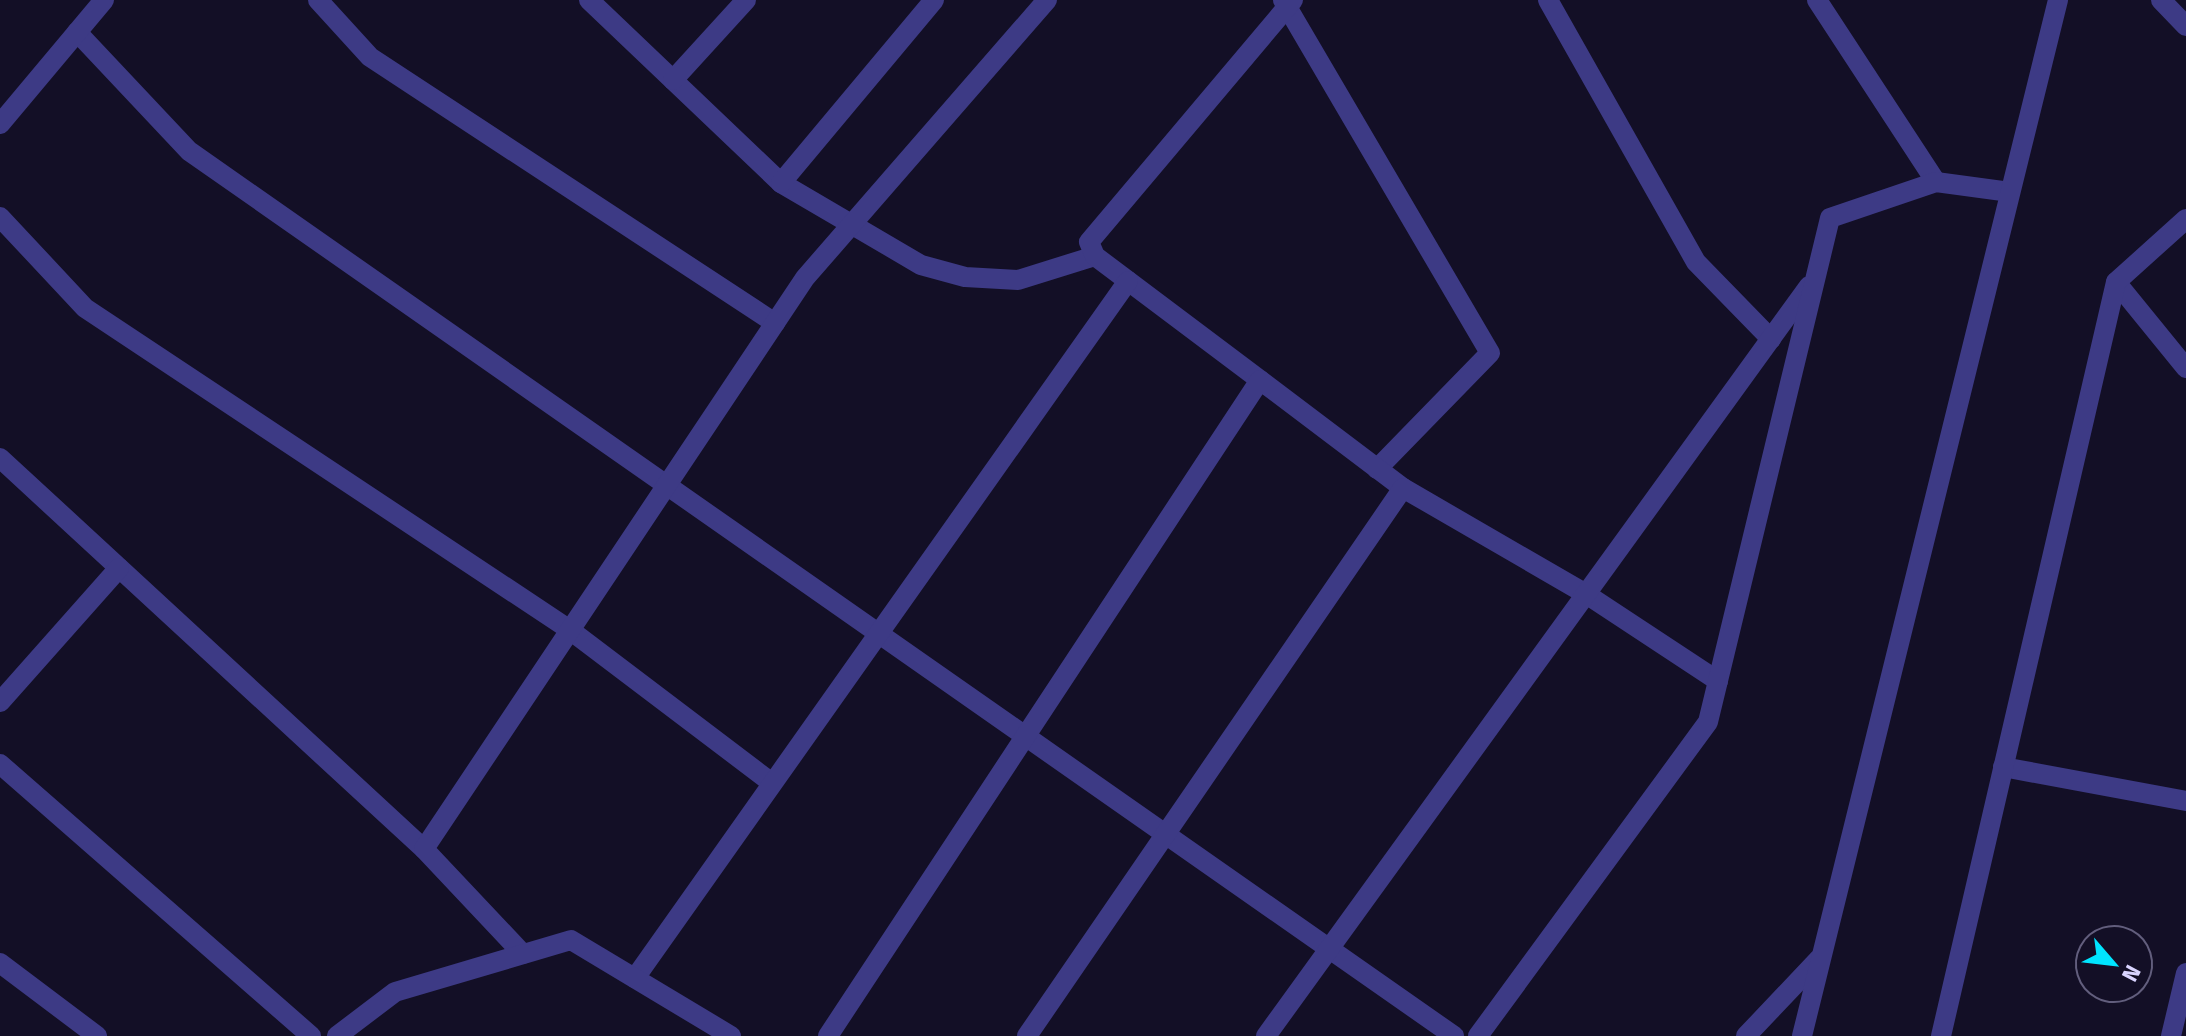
<svg xmlns="http://www.w3.org/2000/svg" width="2186" height="1036" font-family="'Fira Sans',sans-serif">
<style>
.lines{fill:none;stroke-linecap:round;stroke-linejoin:round}
.minor{stroke:#3d3a85;stroke-width:20}
</style>
<rect width="100%" height="100%" fill="#130f26"/>
<g class="lines">
<!-- minor -->
<g class="minor">
<polyline points="318,0 370,57 775,323"/>
<polyline points="589,0 781,183 921,265 965,277 1018,280 1095,256"/>
<polyline points="1283,0 1490,353 1377,469"/>
<polyline points="1548,0 1696,262 1771,339"/>
<polyline points="1817,0 1936,182"/>
<polyline points="2161,0 2186,26"/>
<polyline points="77,32 189,151 1454,1036"/>
<polyline points="673,80 746,0"/>
<polyline points="0,124 104,0"/>
<polyline points="781,183 934,0"/>
<polyline points="0,217 85,308 570,630 772,783"/>
<polyline points="2116,282 2186,368"/>
<polyline points="1260,380 1095,256 1089,242 1293,0"/>
<polyline points="0,458 424,849"/>
<polyline points="0,702 119,568"/>
<polyline points="0,764 311,1036"/>
<polyline points="2003,767 2186,801"/>
<polyline points="523,954 424,849 805,278 1047,0"/>
<polyline points="0,963 97,1036"/>
<polyline points="635,978 1128,281"/>
<polyline points="337,1036 395,992 571,940 731,1036"/>
<polyline points="828,1036 1260,380 1403,488"/>
<polyline points="1027,1036 1403,488 1586,594 1718,681"/>
<polyline points="1266,1036 1809,286"/>
<polyline points="1478,1036 1708,722 1830,218 1936,182 2010,192"/>
<polyline points="1746,1036 1819,959"/>
<polyline points="1802,1036 2058,0"/>
<polyline points="1941,1036 2116,282 2186,219"/>
<polyline points="2171,1036 2186,973"/>
</g>
</g>
<!-- north arrow -->
<g transform="translate(2114 964) rotate(118)"><circle r="38" fill="#130f26" stroke="#625e7d" stroke-width="2"/>
<path d="M0-6L14 30L0 20L-14 30Z" fill="#00e5ff"/>
<text y="-12" font-size="22" font-weight="bold" text-anchor="middle" fill="#d9d4ff">N</text>
</g>
</svg>
